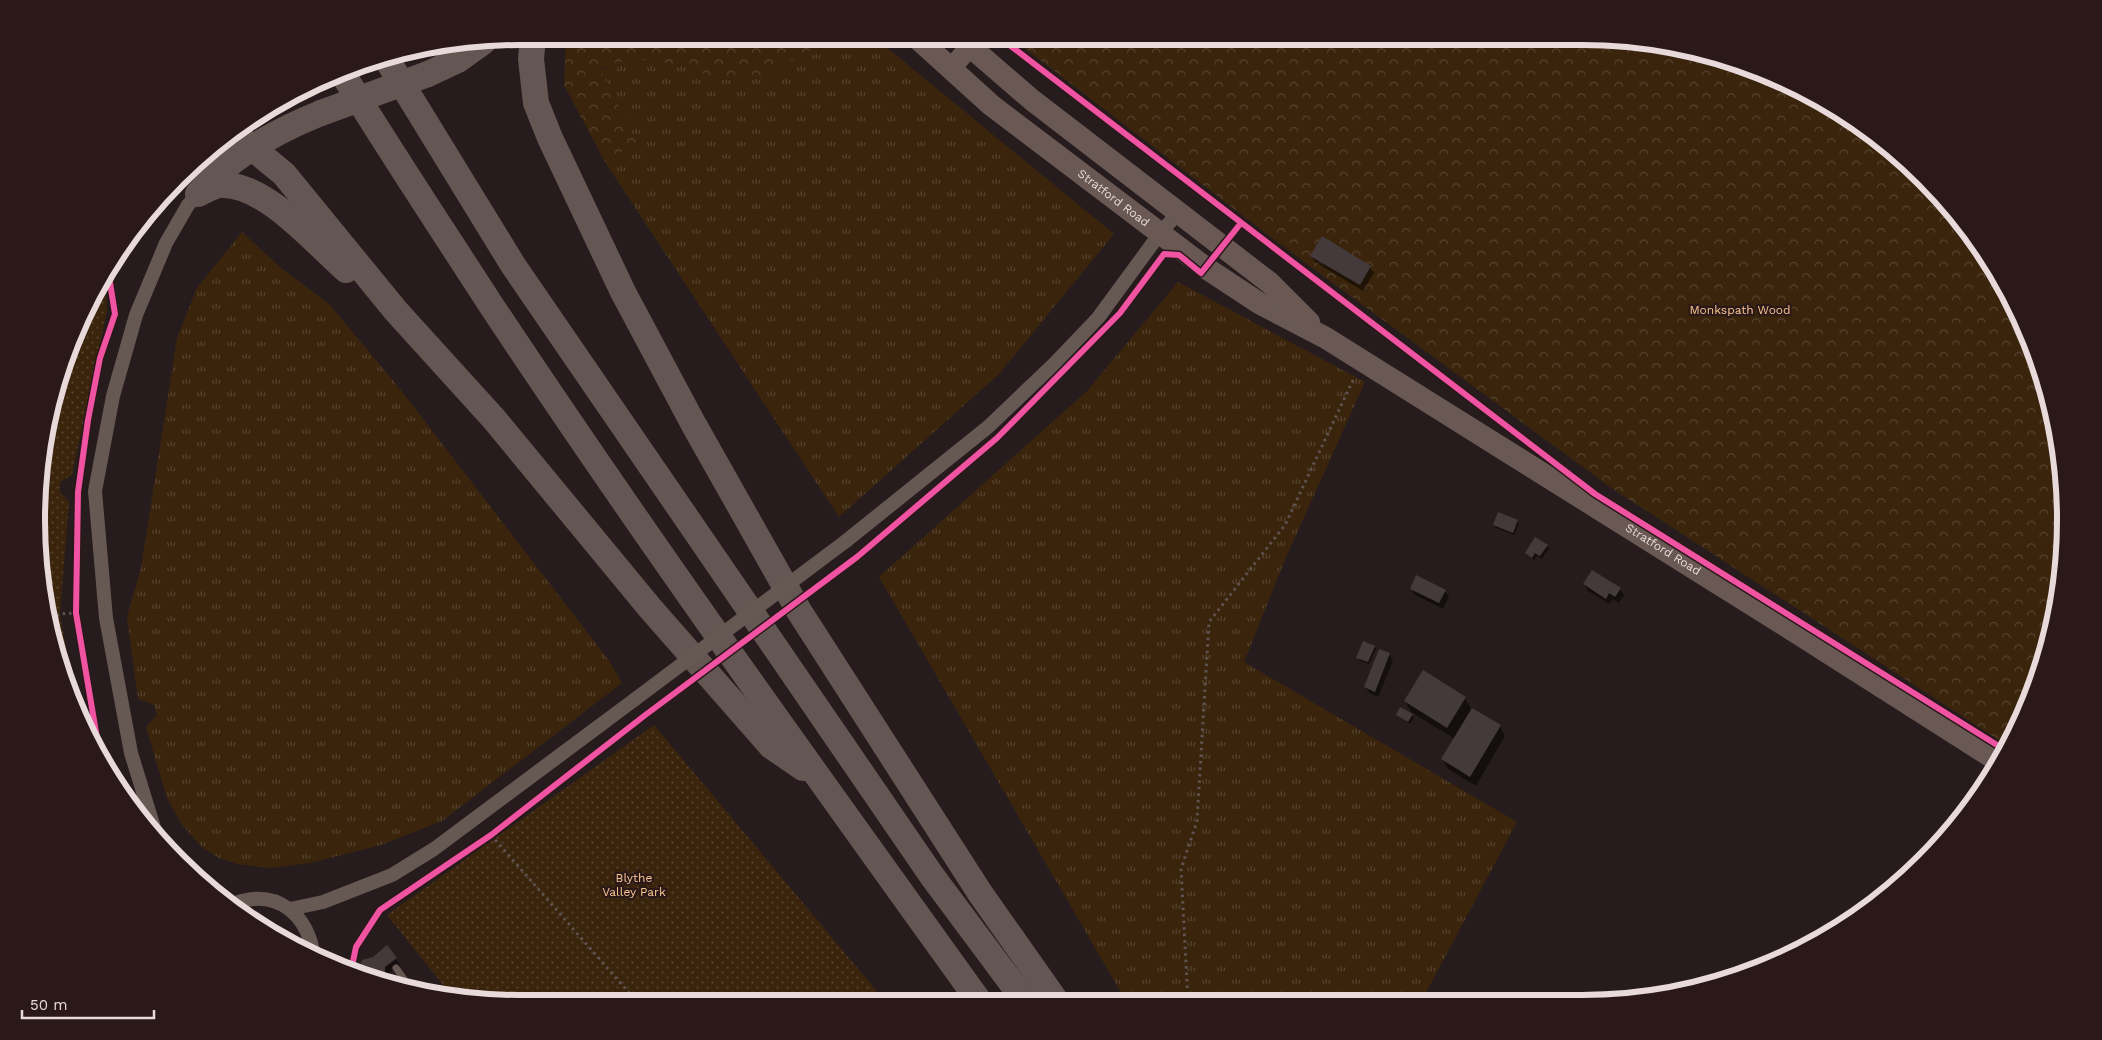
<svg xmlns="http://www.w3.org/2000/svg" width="2102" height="1040" font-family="'Work Sans',sans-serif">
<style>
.grass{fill:url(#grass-tufts)}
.forest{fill:url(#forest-crowns)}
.park{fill:url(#park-dots)}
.shadow{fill:#0007}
.building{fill:#443a3c}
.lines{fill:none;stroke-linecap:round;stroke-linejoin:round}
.path{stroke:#5f5352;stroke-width:3;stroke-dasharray:2.5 4;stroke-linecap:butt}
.lane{stroke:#665853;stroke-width:7}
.street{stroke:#665853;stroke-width:14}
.secondary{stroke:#6a5954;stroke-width:20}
.primary{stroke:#695853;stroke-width:22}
.highway{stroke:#645653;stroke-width:26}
.street-bridge{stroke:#665853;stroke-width:14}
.highway-bridge{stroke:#645653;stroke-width:26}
.cycleway-casing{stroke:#2b1819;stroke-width:9}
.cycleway{stroke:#f153a3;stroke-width:6}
.labels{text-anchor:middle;stroke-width:4.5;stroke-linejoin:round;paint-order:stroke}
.street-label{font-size:12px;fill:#e8dada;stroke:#2b1819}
.park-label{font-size:12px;fill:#fac691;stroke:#2b1819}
.rim{fill:none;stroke:#e8dada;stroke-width:6}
</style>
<defs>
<pattern id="grass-tufts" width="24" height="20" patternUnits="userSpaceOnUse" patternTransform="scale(1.25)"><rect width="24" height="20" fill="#3a240c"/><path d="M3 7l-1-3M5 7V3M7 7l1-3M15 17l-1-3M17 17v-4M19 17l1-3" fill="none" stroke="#56432f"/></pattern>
<pattern id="forest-crowns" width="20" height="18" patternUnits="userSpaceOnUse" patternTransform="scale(1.25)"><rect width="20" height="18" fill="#3a240c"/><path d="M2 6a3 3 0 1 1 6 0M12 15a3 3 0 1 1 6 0" fill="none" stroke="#56432f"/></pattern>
<pattern id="park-dots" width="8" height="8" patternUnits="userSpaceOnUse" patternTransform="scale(1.25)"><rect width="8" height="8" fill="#3a240c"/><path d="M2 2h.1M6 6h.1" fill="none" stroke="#56432f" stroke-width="1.8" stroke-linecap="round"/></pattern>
</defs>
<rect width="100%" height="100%" fill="#271c1d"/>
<!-- grass -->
<g class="grass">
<polygon points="868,37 874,37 1114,234 999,374 839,517 605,162 637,142 600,70 617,62 643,60 683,65 716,80 763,78 808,51 850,46"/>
<polygon points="242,232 281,268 330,305 400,389 610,662 622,683 442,821 381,845 310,863 271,868 237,864 219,858 202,847 182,825 167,798 146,727 157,715 154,705 138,699 127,617 141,568 177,338 197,288"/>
<polygon points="1178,282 1365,382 1287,555 1244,662 1517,822 1422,1000 1126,1001 879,577 1087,391"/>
</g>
<!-- forest -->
<g class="forest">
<polygon points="566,36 868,37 850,46 808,51 763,78 716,80 683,65 643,60 617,62 600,69 637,142 605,162 564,85"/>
<polygon points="1010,37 1613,37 1707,53 1796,86 1876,136 1946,201 2001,278 2040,364 2062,457 2065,551 2049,645 2016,734 2008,746 1610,487 1276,241"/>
</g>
<!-- park -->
<g class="park">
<polygon points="102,281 106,294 107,311 72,475 60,482 60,492 69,501 60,614 74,693 40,583 46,425 73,335"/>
<polygon points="654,725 886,1002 489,1003 445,995 448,991 387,915"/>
</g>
<!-- shadow -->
<g class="shadow">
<polygon points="1311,256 1370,267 1374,273 1363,291 1315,262"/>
<polygon points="1517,521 1519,524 1514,535 1496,528 1494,525"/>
<polygon points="1547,546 1549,548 1542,559 1537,555 1534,560 1526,553"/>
<polygon points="1584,584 1620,589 1624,595 1619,603 1613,599 1609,604 1588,591"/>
<polygon points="1411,589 1445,591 1449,597 1443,609 1415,595"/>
<polygon points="1374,647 1376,649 1369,664 1359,660 1358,658"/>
<polygon points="1389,654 1393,661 1378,697 1369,693 1365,687"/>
<polygon points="1465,698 1471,709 1500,726 1505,736 1476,786 1448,769 1442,759 1455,739 1411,712 1405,701"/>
<polygon points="1397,715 1412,715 1414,718 1410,724"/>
<polygon points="396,959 400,965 389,973 388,982 359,971 363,961"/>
</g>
<!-- building -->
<g class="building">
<polygon points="1322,236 1371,266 1360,285 1310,256"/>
<polygon points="1498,512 1518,520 1513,533 1493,525"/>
<polygon points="1535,537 1548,545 1540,556 1535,553 1532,558 1525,553"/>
<polygon points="1592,570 1621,588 1615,597 1609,593 1606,599 1583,584"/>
<polygon points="1416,575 1446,590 1439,603 1410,589"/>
<polygon points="1363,641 1375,646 1368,662 1356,658"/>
<polygon points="1379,649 1390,653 1375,692 1364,687"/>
<polygon points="1423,670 1466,697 1447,728 1404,701"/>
<polygon points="1400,707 1413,714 1408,722 1396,715"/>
<polygon points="1472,708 1501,725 1470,777 1441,759"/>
<polygon points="387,945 397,958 385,967 385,975 394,987 359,974 358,971 362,960 373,957"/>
</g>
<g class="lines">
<!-- path -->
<g class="path">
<polyline points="51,619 60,614 76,613"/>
<polyline points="491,835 637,1002"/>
<polyline points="1188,1001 1181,869 1197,821 1209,622 1285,525 1354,378"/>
</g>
<!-- lane -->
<polyline class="lane" points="396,968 412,990"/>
<!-- street -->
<g class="street">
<polyline points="846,541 988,427 1054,364 1098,318 1161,232 1179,212"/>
<polyline points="162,843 156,834 131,753 106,618 95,491 113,396 136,315 166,243 188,205 198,194"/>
<path d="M235,903C278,888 308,915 314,957"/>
<polyline points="290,909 323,902 392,875 434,849 634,700"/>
</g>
<!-- secondary -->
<polyline class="secondary" points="951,68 979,37"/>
<!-- primary -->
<g class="primary">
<path id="s1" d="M916,37L991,105L1206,268L1259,303L1326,338L1789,628L1998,761"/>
<polyline points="959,37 1032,100 1270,283 1309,322"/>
</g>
<!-- highway -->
<g class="highway">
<polyline points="533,36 531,59 536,103 550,138 623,292 694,425 799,611 980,893 1056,1001"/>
<polyline points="386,58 513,265 932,876 1025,1001"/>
<path d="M343,74C390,151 440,226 489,302C646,539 813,770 979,1001"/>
<polyline points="428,74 458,60 483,42"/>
<polyline points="233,132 284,174 396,311 494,419 650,608 771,746 803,768"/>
<path d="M199,193C231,156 276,131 321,113"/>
<path d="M198,194C205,191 213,186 220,185C264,182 314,242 346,270"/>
</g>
<!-- street-bridge -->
<polyline class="street-bridge" points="634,700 846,541"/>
<!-- highway-bridge -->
<polyline class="highway-bridge" points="321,113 428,74"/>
<defs>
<g id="cycleway">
<polyline points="999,37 1595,494 2005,750"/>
<polyline points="108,771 99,750 76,613 78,492 88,420 100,358 115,314 108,270"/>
<polyline points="351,971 356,947 380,910 491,835 644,716 857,557 997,438 1120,313 1164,254 1179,255 1201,273 1241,223"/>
</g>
</defs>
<!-- cycleway casing -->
<use href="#cycleway" class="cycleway-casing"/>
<!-- cycleway -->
<use href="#cycleway" class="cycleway"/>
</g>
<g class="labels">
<!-- street labels -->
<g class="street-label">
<text dy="4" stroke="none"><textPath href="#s1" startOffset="255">Stratford Road</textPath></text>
<text dy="4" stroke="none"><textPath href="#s1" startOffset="908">Stratford Road</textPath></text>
</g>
<!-- park labels -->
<g class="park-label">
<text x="1740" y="314">Monkspath Wood</text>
<text x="634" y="882">Blythe<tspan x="634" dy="14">Valley Park</tspan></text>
</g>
</g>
<!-- crop -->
<path d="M0 0H2102V1040H0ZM520 45H1582A475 475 0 0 1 2057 520V520A475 475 0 0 1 1582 995H520A475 475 0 0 1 45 520V520A475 475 0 0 1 520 45Z" fill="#2b1819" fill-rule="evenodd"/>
<path class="rim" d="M520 45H1582A475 475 0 0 1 2057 520V520A475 475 0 0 1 1582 995H520A475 475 0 0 1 45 520V520A475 475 0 0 1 520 45Z"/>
<!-- scale -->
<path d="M22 1010v8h132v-8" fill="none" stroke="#e8dada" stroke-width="2.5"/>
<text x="30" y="1010" font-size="15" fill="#e8dada" stroke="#2b1819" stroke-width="4" paint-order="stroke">50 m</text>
</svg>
